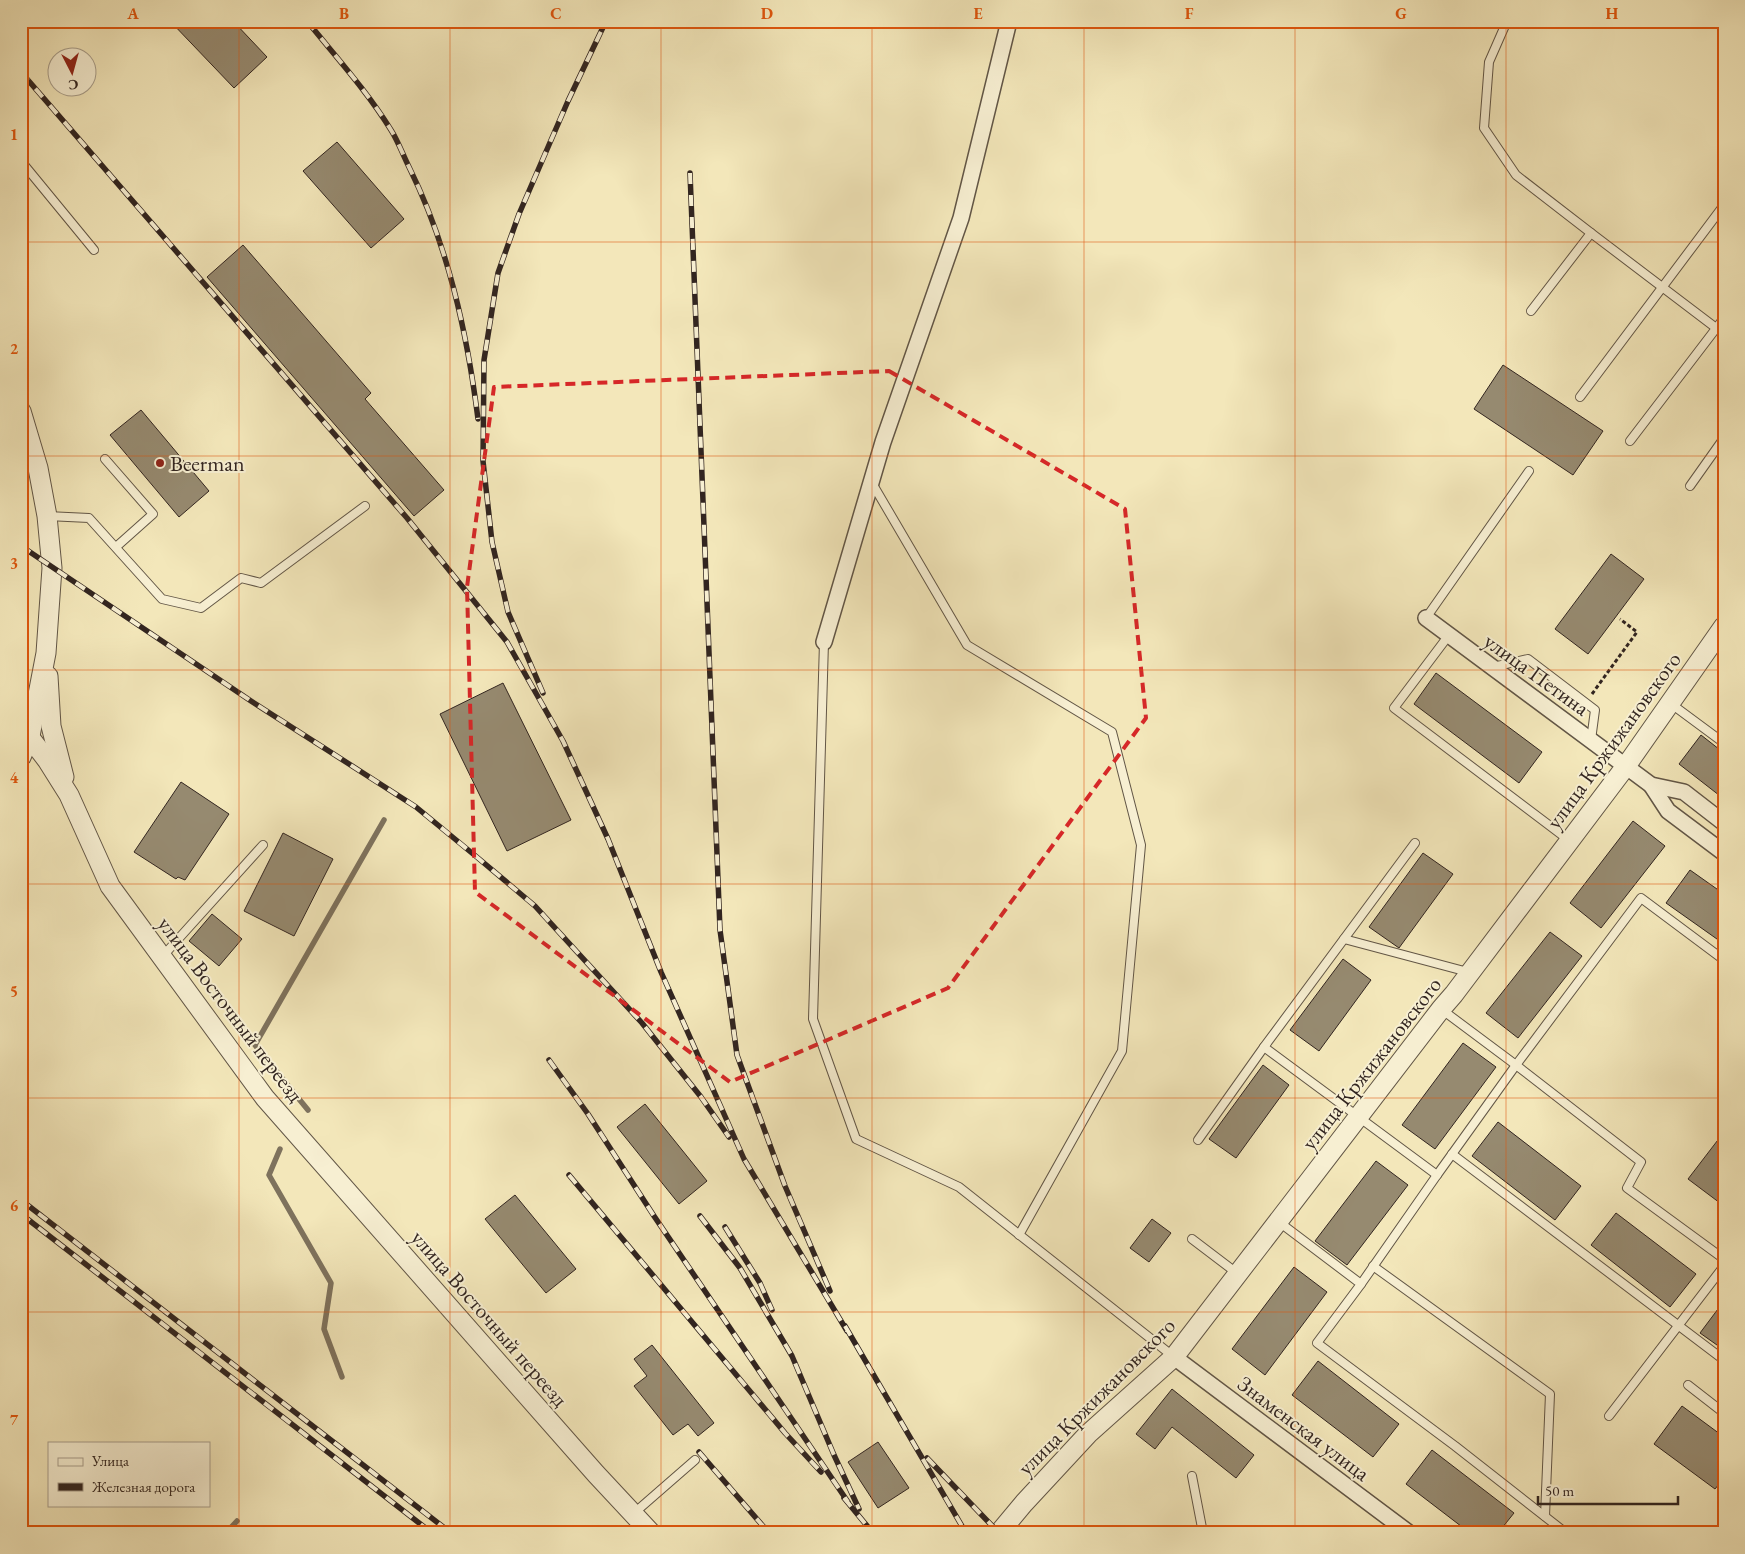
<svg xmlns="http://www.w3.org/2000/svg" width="1745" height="1554" font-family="'EB Garamond',serif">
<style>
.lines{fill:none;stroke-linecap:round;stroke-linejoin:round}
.stream{stroke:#7e725d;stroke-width:5.5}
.building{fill:#968a70;stroke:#322520}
.service-casing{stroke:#625646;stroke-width:10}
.minor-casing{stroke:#625646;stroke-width:18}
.tertiary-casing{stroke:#625646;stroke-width:21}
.path{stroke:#322520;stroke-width:3;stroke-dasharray:4 2.5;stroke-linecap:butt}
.service{stroke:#f7efd2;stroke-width:8}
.minor{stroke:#f7efd2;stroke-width:15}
.tertiary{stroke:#f7efd2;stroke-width:19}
.rail-casing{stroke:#322520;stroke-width:5.5}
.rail{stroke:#f7efd2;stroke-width:4;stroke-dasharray:11;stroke-linecap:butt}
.marked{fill:none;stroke:#d62828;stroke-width:4;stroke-dasharray:10 6;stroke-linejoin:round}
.grid{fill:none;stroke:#df560d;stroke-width:1;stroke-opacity:0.55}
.poi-dot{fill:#8f2418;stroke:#f7efd2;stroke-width:2}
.labels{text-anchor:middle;stroke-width:4;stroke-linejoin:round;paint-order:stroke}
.poi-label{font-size:22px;fill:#322520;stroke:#f7efd2;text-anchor:start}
.street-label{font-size:22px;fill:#322520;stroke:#f7efd2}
.neatline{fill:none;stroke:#df560d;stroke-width:2}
.grid-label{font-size:16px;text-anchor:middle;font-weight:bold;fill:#df560d}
</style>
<rect width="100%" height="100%" fill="#f3e7ba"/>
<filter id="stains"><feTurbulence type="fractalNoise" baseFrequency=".004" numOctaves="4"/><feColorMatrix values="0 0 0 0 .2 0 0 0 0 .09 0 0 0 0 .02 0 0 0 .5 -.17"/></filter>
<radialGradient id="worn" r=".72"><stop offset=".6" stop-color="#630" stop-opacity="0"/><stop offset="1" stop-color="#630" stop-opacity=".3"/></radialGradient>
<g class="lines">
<!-- stream -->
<g class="stream">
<polyline points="308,1110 255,1045 384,820"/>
<polyline points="280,1149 269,1175 331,1283 324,1329 342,1377"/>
<polyline points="226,1533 237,1521"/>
</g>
</g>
<!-- building -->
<g class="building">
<polygon points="170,21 233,21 267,57 234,88"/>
<polygon points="337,142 404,219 371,248 303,171"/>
<polygon points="243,245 371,393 365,399 444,490 414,516 207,277"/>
<polygon points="1503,365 1603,431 1573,475 1474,409"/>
<polygon points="141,410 209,491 179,517 110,435"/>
<polygon points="1611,554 1644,579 1588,654 1555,629"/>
<polygon points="1436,673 1542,752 1519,783 1414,704"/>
<polygon points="503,683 571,820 507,851 440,714"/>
<polygon points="1701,735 1724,753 1724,799 1679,764"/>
<polygon points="181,782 229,814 185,880 178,877 176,879 134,852"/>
<polygon points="1633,821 1665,846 1601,928 1570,903"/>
<polygon points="283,833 333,859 294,936 244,911"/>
<polygon points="1423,853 1453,874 1399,948 1369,927"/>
<polygon points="1690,870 1724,894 1724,944 1666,903"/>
<polygon points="212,914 242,939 219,966 189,941"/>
<polygon points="1550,932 1582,956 1518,1038 1486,1013"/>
<polygon points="1343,959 1371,980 1319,1051 1290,1030"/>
<polygon points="1463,1043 1496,1067 1435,1149 1402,1125"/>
<polygon points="1263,1065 1289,1085 1236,1158 1209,1139"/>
<polygon points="645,1104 707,1181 679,1204 617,1127"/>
<polygon points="1498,1122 1581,1186 1555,1220 1472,1156"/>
<polygon points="1724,1132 1724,1206 1688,1179"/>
<polygon points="1376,1161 1408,1185 1347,1265 1315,1241"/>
<polygon points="515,1195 576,1269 546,1293 485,1219"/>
<polygon points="1616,1213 1696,1274 1670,1307 1591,1245"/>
<polygon points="1152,1219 1171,1233 1149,1262 1130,1248"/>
<polygon points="1294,1267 1327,1292 1265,1375 1232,1349"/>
<polygon points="1724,1301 1724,1350 1700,1333"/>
<polygon points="652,1345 714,1423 698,1436 688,1424 673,1435 634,1386 647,1376 634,1359"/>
<polygon points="1318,1361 1399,1424 1373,1457 1292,1395"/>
<polygon points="1172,1389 1254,1455 1236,1478 1172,1427 1155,1449 1136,1434"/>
<polygon points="1682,1406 1724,1437 1724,1478 1715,1489 1654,1444"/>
<polygon points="878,1442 909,1488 878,1508 848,1462"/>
<polygon points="1432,1450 1514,1513 1498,1533 1470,1533 1406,1484"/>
</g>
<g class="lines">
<defs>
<g id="service">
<polyline points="1507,21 1489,62 1484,128 1516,175 1591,233"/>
<polyline points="21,169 25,166 94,250"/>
<polyline points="1531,311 1591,233 1724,334"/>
<polyline points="1580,397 1724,205"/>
<polyline points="1630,441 1724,318"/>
<polyline points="105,459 153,514 116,547"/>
<polyline points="872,483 967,645 1112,732 1141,845 1122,1051 1019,1235"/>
<polyline points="1690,486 1724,438"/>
<polyline points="47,516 89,518 162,599 201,608 241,578 261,583 365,506"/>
<polyline points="1426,618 1529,471"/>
<polyline points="1449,635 1394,708 1570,841"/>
<polyline points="824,642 813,1019 856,1139 959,1187 1174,1357"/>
<polyline points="1493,667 1528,659 1595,710 1591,740"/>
<polyline points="1670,703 1724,743"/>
<polyline points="1415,843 1264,1047 1437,1175 1516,1065 1641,1162 1627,1188 1724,1259"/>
<polyline points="1344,939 1468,972"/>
<polyline points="162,957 263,845"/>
<polyline points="1441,1009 1516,1065 1641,898 1724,960"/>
<polyline points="1198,1140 1264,1047"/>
<polyline points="1452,1154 1724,1360"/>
<polyline points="1279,1222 1361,1284 1317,1343 1455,1446 1566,1533"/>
<polyline points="1192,1239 1238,1274"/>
<polyline points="1373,1266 1550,1394 1545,1516"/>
<polyline points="1361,1284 1437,1175"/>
<polyline points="1688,1385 1724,1413"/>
<polyline points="1609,1416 1724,1266"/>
<polyline points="1192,1476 1203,1533"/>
<polyline points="633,1514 695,1460"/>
</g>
<g id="minor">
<polyline points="1426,618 1651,785 1684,792 1724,823"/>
<polyline points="824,642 883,442 961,218 1009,21"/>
<polyline points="1651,785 1668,811 1724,853"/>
<polyline points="1174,1357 1409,1533"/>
</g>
<g id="tertiary">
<polyline points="21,411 38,468 47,516 52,568 46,653 30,736 21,757"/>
<polyline points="48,676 51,726 64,777"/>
<polyline points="21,726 47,760 69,795 110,886 265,1098 596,1474 651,1533"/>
<polyline points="999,1533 1024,1503 1088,1434 1174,1357 1441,1009 1454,994 1626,766 1724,626"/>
</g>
</defs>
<!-- service casing -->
<use href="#service" class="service-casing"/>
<!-- minor casing -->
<use href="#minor" class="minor-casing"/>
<!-- tertiary casing -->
<use href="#tertiary" class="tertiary-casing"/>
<!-- path -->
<polyline class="path" points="1592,694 1637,632 1620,619"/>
<!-- service -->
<use href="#service" class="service"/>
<!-- minor -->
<use href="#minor" class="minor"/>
<!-- tertiary -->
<use href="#tertiary" class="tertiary"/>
<defs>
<g id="rail">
<path d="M307,21C336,57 367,91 391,130C398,141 403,155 409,167C448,246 467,332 478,419"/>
<polyline points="21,72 407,518 507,642 563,741 608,839 661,972 744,1159 847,1331"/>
<polyline points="690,173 720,930 737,1055 785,1186 830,1291"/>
<polyline points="21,546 251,701 416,807 478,858 535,906 642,1023 701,1097 729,1137"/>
<polyline points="543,693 508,612 492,542 483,461 484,360 498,273 519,214 568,101 606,21"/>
<polyline points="549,1060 588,1114 654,1216 848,1502"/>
<polyline points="569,1175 785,1433 821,1472"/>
<polyline points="21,1200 451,1533"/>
<polyline points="21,1214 432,1533"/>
<polyline points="700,1216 740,1268 792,1356 834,1455 859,1509"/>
<polyline points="725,1227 760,1283 772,1310"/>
<polyline points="845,1326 966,1533"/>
<polyline points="699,1452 769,1533"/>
<polyline points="927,1458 999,1533"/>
<polyline points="844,1498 873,1533"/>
</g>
</defs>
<!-- rail casing -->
<use href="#rail" class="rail-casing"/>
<!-- rail -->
<use href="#rail" class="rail"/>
</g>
<!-- marked area -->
<path class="marked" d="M889,371L1125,509L1146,718L948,988L730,1082L475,892L467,587L494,387Z"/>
<!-- grid -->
<path class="grid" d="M239,21V1533M450,21V1533M661,21V1533M872,21V1533M1084,21V1533M1295,21V1533M1506,21V1533M21,242H1724M21,456H1724M21,670H1724M21,884H1724M21,1098H1724M21,1312H1724"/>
<!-- markers -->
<circle class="poi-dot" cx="160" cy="463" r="5"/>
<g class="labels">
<!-- poi labels -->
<g class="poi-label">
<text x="170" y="471">Beerman</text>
</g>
<!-- street labels -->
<g class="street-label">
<text transform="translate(1537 674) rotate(36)" y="8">улица Петина</text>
<text transform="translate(1613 740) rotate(-54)" y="8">улица Кржижановского</text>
<text transform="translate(231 1009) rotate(53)" y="8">улица Восточный переезд</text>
<text transform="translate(1371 1063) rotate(-52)" y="8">улица Кржижановского</text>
<text transform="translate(490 1318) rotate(49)" y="8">улица Восточный переезд</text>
<text transform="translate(1096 1396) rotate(-45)" y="8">улица Кржижановского</text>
<text transform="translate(1304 1428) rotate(37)" y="8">Знаменская улица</text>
</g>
</g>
<!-- margin -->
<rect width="1745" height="1554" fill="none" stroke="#f3e7ba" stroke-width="55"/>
<!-- legend -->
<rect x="48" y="1442" width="162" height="65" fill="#f7efd2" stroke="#a89e8b"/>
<rect x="58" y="1458" width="25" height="8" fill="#f7efd2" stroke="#a89e8b"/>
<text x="92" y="1466" font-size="15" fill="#322520">Улица</text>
<rect x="58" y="1483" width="25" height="8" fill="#322520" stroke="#a89e8b"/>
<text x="92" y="1492" font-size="15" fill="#322520">Железная дорога</text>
<!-- north arrow -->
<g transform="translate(72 72) rotate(174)"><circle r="24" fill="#f7efd2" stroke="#a89e8b"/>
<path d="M0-4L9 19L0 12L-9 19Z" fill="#8f2418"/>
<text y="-8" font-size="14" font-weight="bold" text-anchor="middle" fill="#322520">С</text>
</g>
<!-- scale -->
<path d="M1538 1496v8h140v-8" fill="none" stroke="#322520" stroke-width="2.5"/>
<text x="1545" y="1496" font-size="15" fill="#322520" stroke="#f7efd2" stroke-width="4" paint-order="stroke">50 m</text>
<rect x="28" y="28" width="1690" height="1498" class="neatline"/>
<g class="grid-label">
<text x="133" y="19">A</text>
<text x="344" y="19">B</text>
<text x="556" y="19">C</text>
<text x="767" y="19">D</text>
<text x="978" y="19">E</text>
<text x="1189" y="19">F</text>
<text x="1401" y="19">G</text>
<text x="1612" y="19">H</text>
<text x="14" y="140">1</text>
<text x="14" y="354">2</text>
<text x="14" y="569">3</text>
<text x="14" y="783">4</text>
<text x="14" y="997">5</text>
<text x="14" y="1211">6</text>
<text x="14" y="1425">7</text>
</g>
<rect width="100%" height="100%" filter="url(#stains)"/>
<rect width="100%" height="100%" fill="url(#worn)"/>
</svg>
